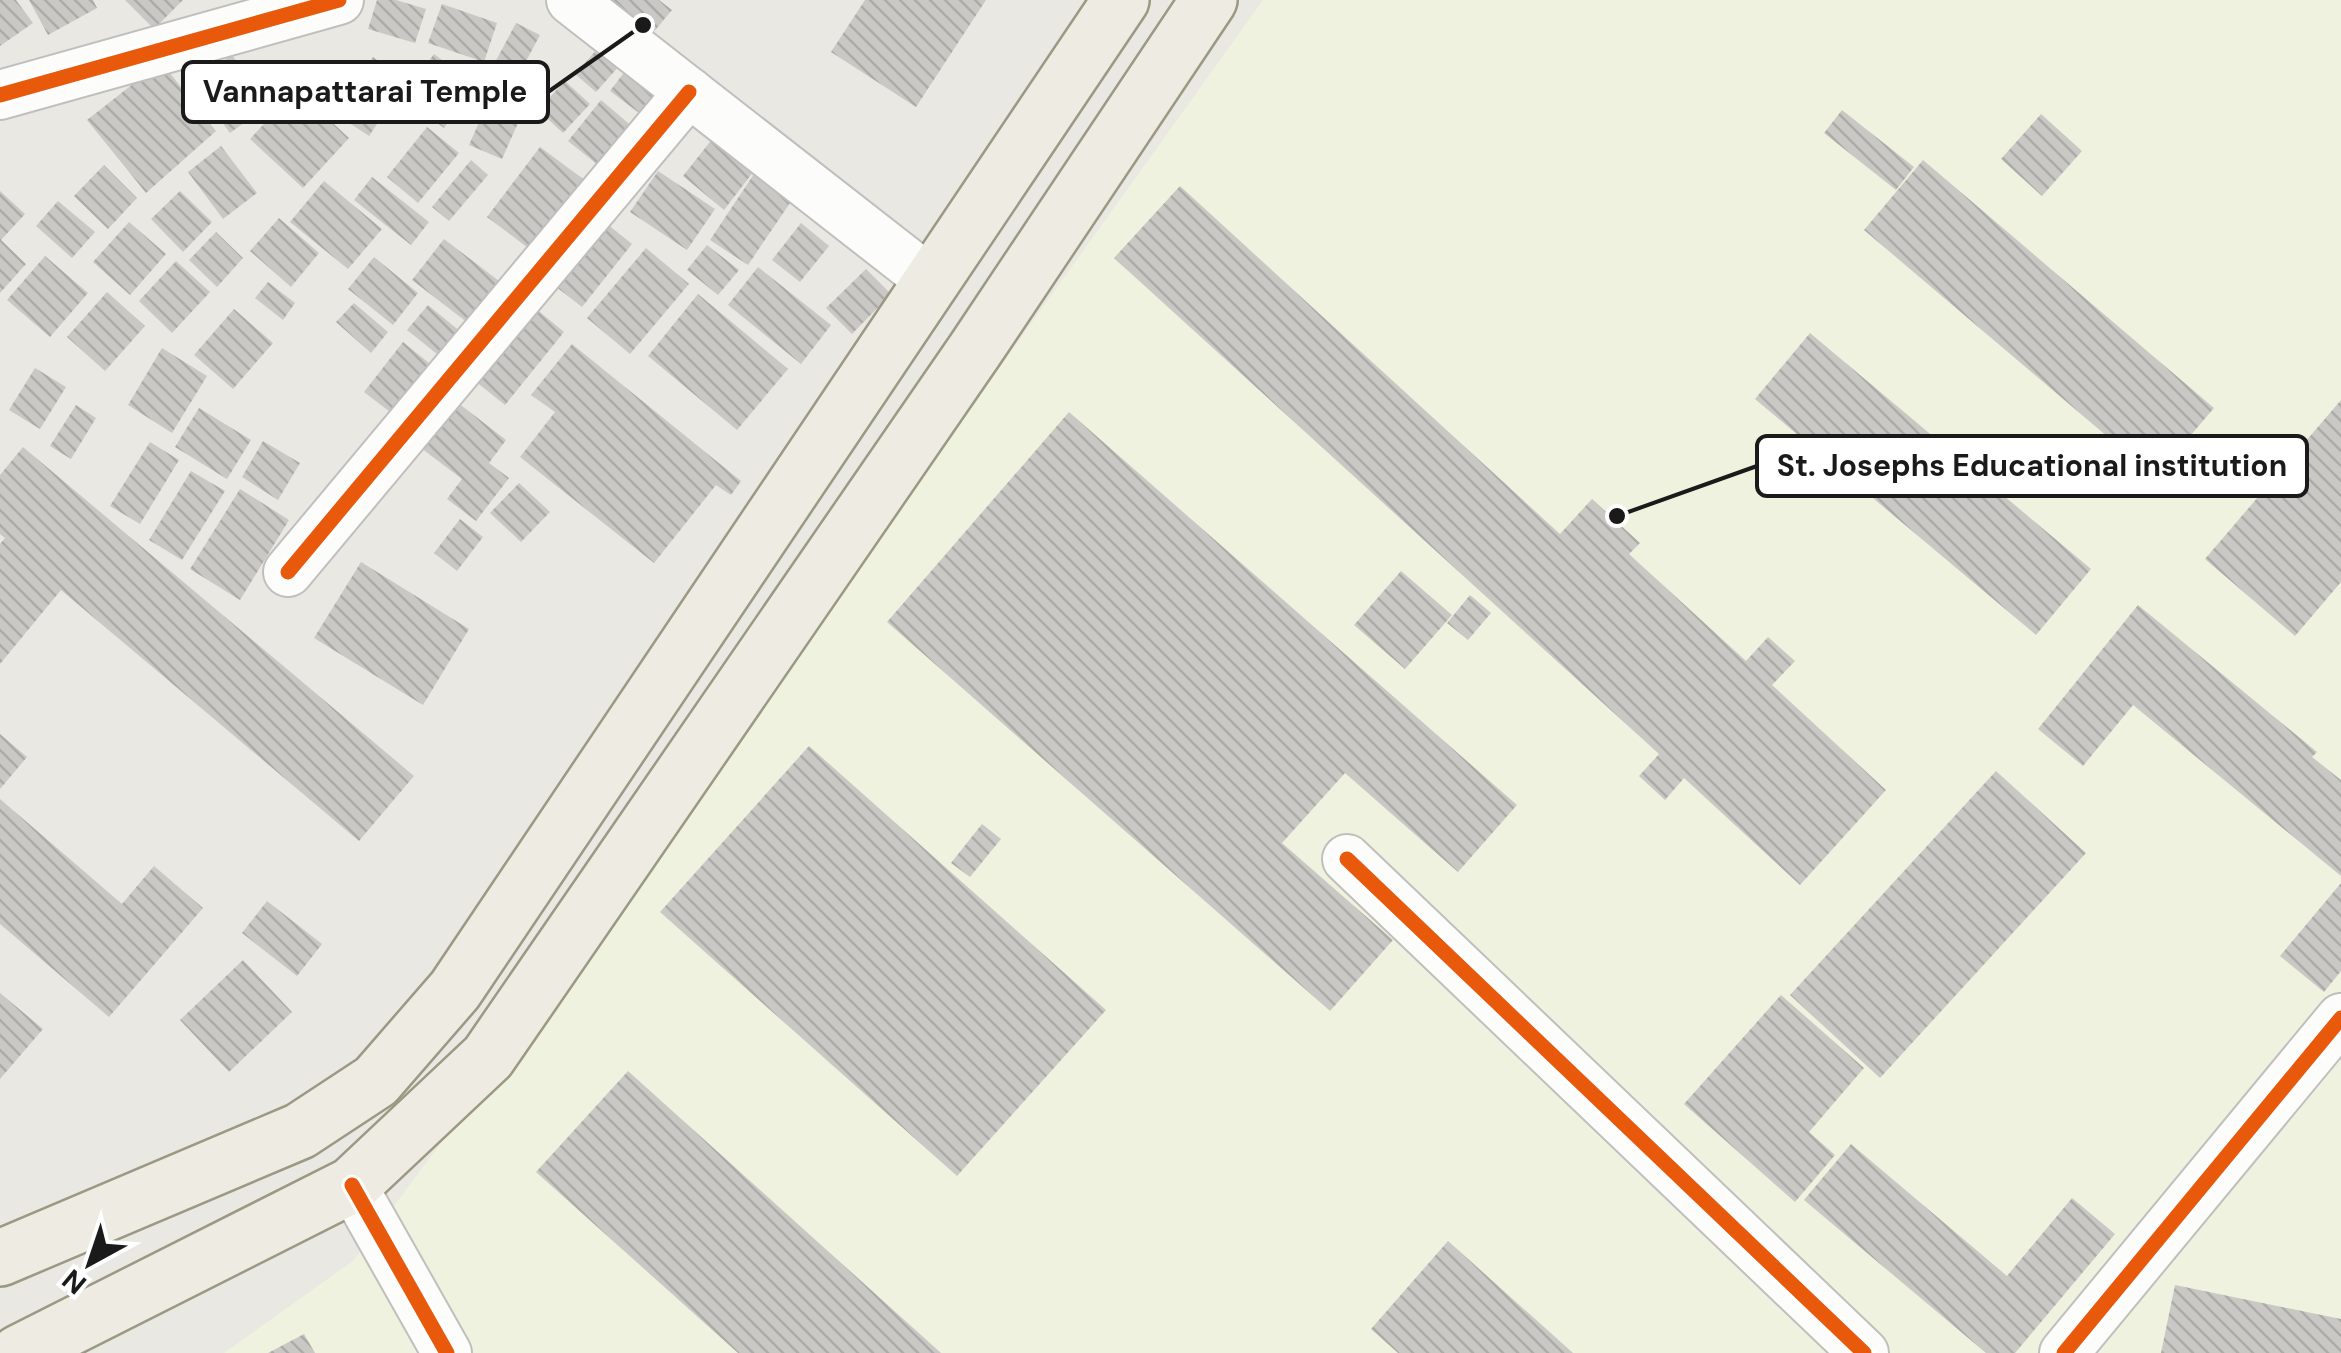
<svg xmlns="http://www.w3.org/2000/svg" width="2341" height="1353" font-family="'DM Sans',sans-serif">
<style>
.education{fill:#eff2de}
.building{fill:url(#building-back-hatch)}
.lines{fill:none;stroke-linecap:round;stroke-linejoin:round}
.minor-casing{stroke:#c0bfbd;stroke-width:52}
.primary-casing{stroke:#9b9883;stroke-width:60}
.minor{stroke:#fcfcfb;stroke-width:48}
.primary{stroke:#eeebe3;stroke-width:55}
.cycleway-casing{stroke:#fff;stroke-width:21}
.cycleway{stroke:#e8590c;stroke-width:15}
.leader{fill:none;stroke:#1a1a1a;stroke-width:4}
.callout-dot{fill:#1a1a1a;stroke:#fff;stroke-width:4}
.callout{fill:#fff;stroke:#1a1a1a;stroke-width:4}
.callout-label{font-size:30px;text-anchor:middle;font-weight:bold;fill:#1a1a1a}
</style>
<defs>
<pattern id="building-back-hatch" width="6" height="6" patternUnits="userSpaceOnUse" patternTransform="scale(2.5)"><rect width="6" height="6" fill="#cac8c4"/><path d="M-1 5l2 2M0 0l6 6M5-1l2 2" fill="none" stroke="#adaba8"/></pattern>
</defs>
<rect width="100%" height="100%" fill="#e9e8e3"/>
<!-- education -->
<polygon class="education" points="1263,0 2341,0 2341,1353 224,1353 354,1260 523,1032"/>
<!-- building -->
<g class="building">
<polygon points="0,0 16,0 33,23 0,46"/>
<polygon points="29,0 93,0 97,8 48,35"/>
<polygon points="125,0 183,0 154,29"/>
<polygon points="377,0 396,0 426,9 415,43 368,29"/>
<polygon points="595,0 659,0 672,10 647,40"/>
<polygon points="865,0 986,0 916,107 831,52"/>
<polygon points="442,4 497,23 484,62 428,43"/>
<polygon points="516,23 540,35 516,80 492,68"/>
<polygon points="599,47 620,65 596,92 575,74"/>
<polygon points="434,54 475,84 444,128 402,98"/>
<polygon points="232,55 269,105 230,133 193,83"/>
<polygon points="373,57 406,81 369,136 334,113"/>
<polygon points="161,62 216,131 146,193 87,120"/>
<polygon points="632,62 669,90 647,119 610,91"/>
<polygon points="565,81 590,104 563,133 538,110"/>
<polygon points="296,89 349,138 303,188 250,139"/>
<polygon points="493,91 526,105 502,159 469,145"/>
<polygon points="601,100 641,134 608,173 568,141"/>
<polygon points="1842,110 1914,167 1896,190 1824,133"/>
<polygon points="2041,114 2082,151 2042,196 2001,159"/>
<polygon points="427,127 459,153 418,203 387,177"/>
<polygon points="713,138 754,171 724,210 683,176"/>
<polygon points="221,146 257,193 223,219 188,172"/>
<polygon points="540,147 594,187 540,257 487,217"/>
<polygon points="471,160 488,175 449,221 432,207"/>
<polygon points="1923,160 2214,408 2155,477 1864,230"/>
<polygon points="104,165 137,198 108,229 74,196"/>
<polygon points="658,171 715,209 687,250 630,212"/>
<polygon points="754,174 792,200 748,265 710,240"/>
<polygon points="372,177 429,222 411,245 354,200"/>
<polygon points="324,181 382,229 348,269 290,222"/>
<polygon points="1180,186 1560,534 1592,499 1640,543 1629,554 1746,661 1768,637 1795,661 1772,685 1886,790 1800,885 1684,778 1665,800 1639,776 1659,754 1114,258"/>
<polygon points="0,191 25,214 1,240 26,264 0,293"/>
<polygon points="180,191 212,222 183,252 151,219"/>
<polygon points="58,201 95,232 72,258 36,226"/>
<polygon points="596,215 632,244 582,307 546,279"/>
<polygon points="279,218 319,253 291,287 250,251"/>
<polygon points="129,222 166,254 130,295 93,262"/>
<polygon points="801,223 829,246 800,282 772,260"/>
<polygon points="216,232 243,258 217,287 189,260"/>
<polygon points="444,239 499,281 468,323 412,280"/>
<polygon points="707,245 739,270 718,295 687,270"/>
<polygon points="646,248 689,284 630,354 587,318"/>
<polygon points="45,256 88,293 50,337 7,300"/>
<polygon points="374,257 418,293 393,325 348,289"/>
<polygon points="176,261 210,292 172,333 139,301"/>
<polygon points="758,267 831,325 801,364 728,305"/>
<polygon points="866,269 891,294 852,334 826,308"/>
<polygon points="268,282 295,303 283,320 255,298"/>
<polygon points="107,292 145,326 105,371 67,337"/>
<polygon points="698,294 788,369 737,430 648,356"/>
<polygon points="354,303 388,332 371,353 336,322"/>
<polygon points="529,303 564,332 505,405 470,377"/>
<polygon points="428,305 462,333 442,358 407,330"/>
<polygon points="234,309 273,343 233,389 194,355"/>
<polygon points="1810,333 2091,569 2036,635 1755,399"/>
<polygon points="403,342 429,363 390,412 364,392"/>
<polygon points="572,344 741,481 731,495 716,485 654,563 520,457 555,412 531,395"/>
<polygon points="162,348 207,376 172,433 128,405"/>
<polygon points="35,368 66,387 40,429 9,410"/>
<polygon points="453,399 506,440 489,463 509,478 476,521 447,499 462,479 417,445"/>
<polygon points="2341,400 2341,582 2295,636 2205,559"/>
<polygon points="76,405 96,418 71,459 50,446"/>
<polygon points="199,408 251,440 227,479 175,447"/>
<polygon points="1069,412 1517,805 1458,872 1345,773 1282,843 1393,940 1330,1011 887,622"/>
<polygon points="263,441 300,463 278,500 242,477"/>
<polygon points="150,442 179,460 140,524 110,506"/>
<polygon points="23,447 414,776 359,841 61,590 0,664 0,544 5,538 0,534 0,475"/>
<polygon points="191,471 225,491 182,560 149,540"/>
<polygon points="519,483 550,512 521,542 490,513"/>
<polygon points="240,489 289,520 240,600 190,569"/>
<polygon points="460,519 483,537 457,571 434,553"/>
<polygon points="361,562 469,629 423,705 314,638"/>
<polygon points="1401,571 1452,615 1405,669 1354,625"/>
<polygon points="1470,595 1491,613 1468,640 1447,623"/>
<polygon points="2138,605 2317,752 2312,757 2341,780 2341,876 2133,705 2083,766 2038,729"/>
<polygon points="0,734 27,757 0,789"/>
<polygon points="809,746 1106,1010 957,1176 660,912"/>
<polygon points="1996,771 2086,853 1880,1078 1790,995"/>
<polygon points="0,799 122,904 154,866 203,908 109,1017 0,924"/>
<polygon points="982,824 1001,839 970,877 951,863"/>
<polygon points="2341,883 2341,971 2324,992 2280,956"/>
<polygon points="267,901 322,944 297,976 242,933"/>
<polygon points="243,960 292,1012 229,1072 180,1020"/>
<polygon points="0,993 43,1029 0,1079"/>
<polygon points="1781,995 1864,1068 1809,1132 1835,1155 1795,1202 1684,1104"/>
<polygon points="628,1071 941,1353 738,1353 536,1172"/>
<polygon points="1851,1144 2007,1276 2072,1198 2115,1234 2015,1353 1986,1353 1804,1200"/>
<polygon points="1448,1241 1573,1353 1398,1353 1371,1329"/>
<polygon points="2175,1285 2341,1319 2341,1353 2161,1353"/>
<polygon points="304,1334 315,1353 268,1353"/>
</g>
<g class="lines">
<defs>
<g id="minor">
<polyline points="571,0 931,281"/>
<polyline points="0,95 339,0"/>
<polyline points="288,572 689,92"/>
<polyline points="1347,859 1864,1353"/>
<polyline points="352,1185 447,1353"/>
<polyline points="2064,1353 2341,1018"/>
</g>
<g id="primary">
<polyline points="0,1258 300,1131 376,1081 455,990 1121,0"/>
<polyline points="19,1353 352,1185 488,1057 975,350 1209,0"/>
</g>
</defs>
<!-- minor casing -->
<use href="#minor" class="minor-casing"/>
<!-- primary casing -->
<use href="#primary" class="primary-casing"/>
<!-- minor -->
<use href="#minor" class="minor"/>
<!-- primary -->
<use href="#primary" class="primary"/>
<defs>
<g id="cycleway">
<polyline points="0,95 339,0"/>
<polyline points="288,572 689,92"/>
<polyline points="1347,859 1864,1353"/>
<polyline points="352,1185 447,1353"/>
<polyline points="2064,1353 2341,1018"/>
</g>
</defs>
<!-- cycleway casing -->
<use href="#cycleway" class="cycleway-casing"/>
<!-- cycleway -->
<use href="#cycleway" class="cycleway"/>
</g>
<!-- callouts -->
<path class="leader" d="M643 25L548 92M1617 516L1757 466"/>
<g class="callout-dot">
<circle cx="643" cy="25" r="10"/>
<circle cx="1617" cy="516" r="10"/>
</g>
<g class="callout">
<rect x="183" y="62" width="365" height="60" rx="10"/>
<rect x="1757" y="436" width="550" height="60" rx="10"/>
</g>
<g class="callout-label">
<text x="365" y="102">Vannapattarai Temple</text>
<text x="2032" y="476">St. Josephs Educational institution</text>
</g>
<!-- north arrow -->
<g transform="translate(90 1263) rotate(220)" stroke="#ffffff" stroke-width="8" paint-order="stroke">
<path d="M0-8L18 38L0 25L-18 38Z" fill="#1a1a1a"/>
<text y="-15" font-size="28" font-weight="bold" text-anchor="middle" fill="#1a1a1a">N</text>
</g>
</svg>
